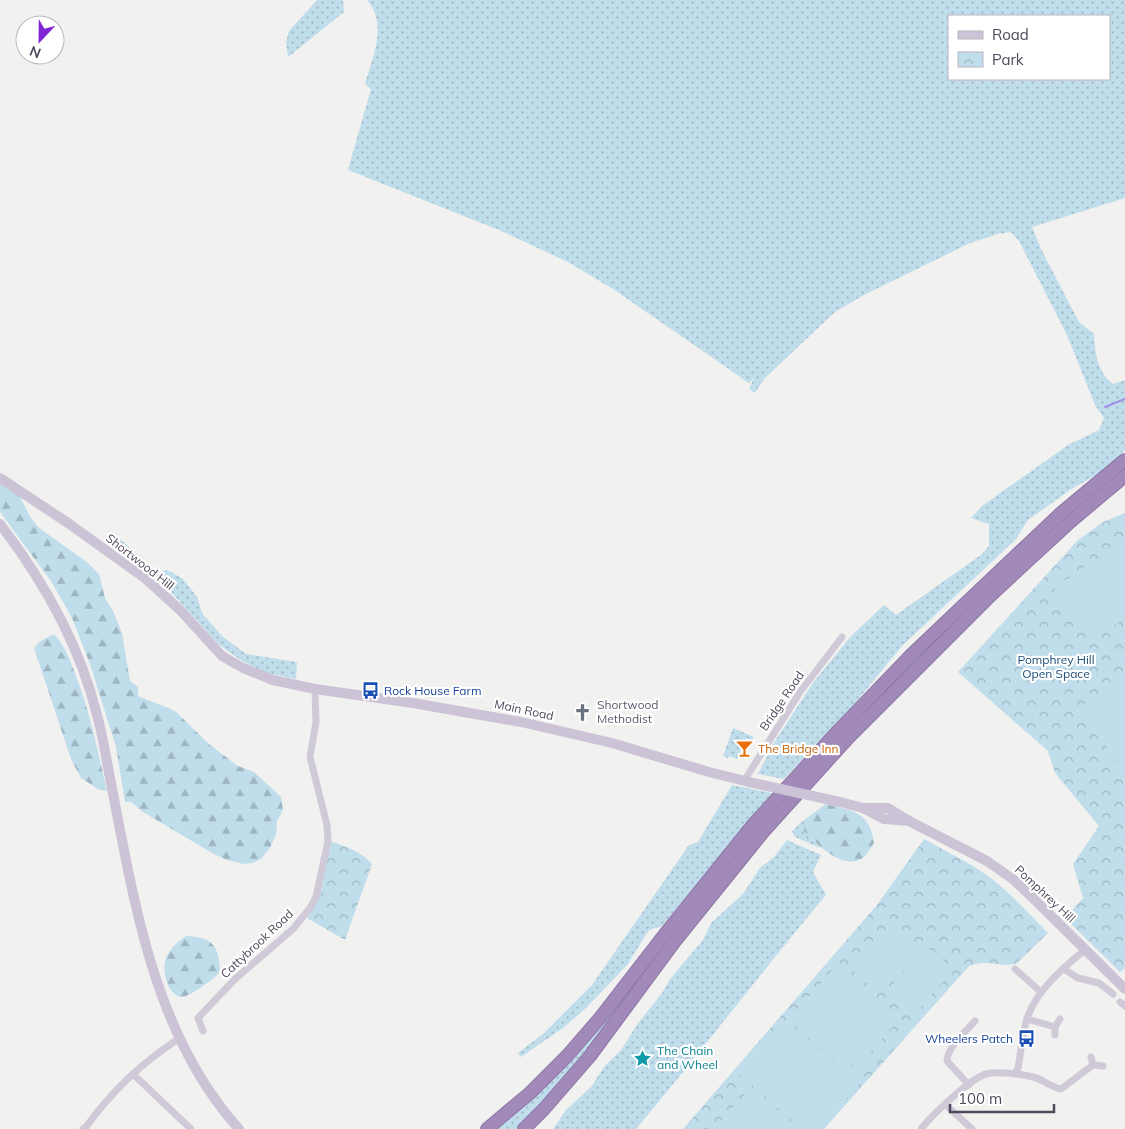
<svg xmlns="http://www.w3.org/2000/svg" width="1125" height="1129" font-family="Mulish,sans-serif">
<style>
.grass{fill:url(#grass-dots);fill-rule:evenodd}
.forest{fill:url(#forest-firs)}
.park{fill:url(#park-crowns)}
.pitch{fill:#c0ddec}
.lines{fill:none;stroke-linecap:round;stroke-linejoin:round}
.stream{stroke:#9f90e6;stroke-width:2}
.highway-casing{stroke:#8d75a6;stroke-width:14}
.street{stroke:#d0c9d8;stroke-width:7}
.secondary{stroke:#ccc3d6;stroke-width:10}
.highway{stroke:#a18aba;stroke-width:12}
.secondary-bridge{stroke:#ccc3d6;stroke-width:10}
.labels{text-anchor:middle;stroke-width:4.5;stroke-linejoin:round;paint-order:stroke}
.street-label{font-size:12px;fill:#50485b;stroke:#fff}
.park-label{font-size:12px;fill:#1d4e78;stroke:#fff}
.transit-label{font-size:12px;fill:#164399;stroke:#fff;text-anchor:start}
.worship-label{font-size:12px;fill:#5b616d;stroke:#fff;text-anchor:start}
.food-label{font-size:12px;fill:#c56008;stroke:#fff;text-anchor:start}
.culture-label{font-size:12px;fill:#0d838f;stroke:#fff;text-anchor:start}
</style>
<defs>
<pattern id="grass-dots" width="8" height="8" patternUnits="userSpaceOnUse" patternTransform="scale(1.25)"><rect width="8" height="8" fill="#c0ddec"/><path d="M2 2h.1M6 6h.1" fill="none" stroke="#9eb5c2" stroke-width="1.8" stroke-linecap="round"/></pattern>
<pattern id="forest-firs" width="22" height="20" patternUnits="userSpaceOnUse" patternTransform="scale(1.25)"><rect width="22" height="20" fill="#c0ddec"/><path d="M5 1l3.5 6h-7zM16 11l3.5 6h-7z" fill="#9eb5c2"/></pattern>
<pattern id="park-crowns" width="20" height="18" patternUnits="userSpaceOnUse" patternTransform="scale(1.25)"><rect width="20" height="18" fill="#c0ddec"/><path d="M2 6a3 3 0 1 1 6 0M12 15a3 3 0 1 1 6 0" fill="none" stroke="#9eb5c2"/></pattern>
</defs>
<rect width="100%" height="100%" fill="#f1f1ef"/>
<!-- grass -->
<g class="grass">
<polygon points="317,0 343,0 344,12 288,57 286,42 289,31"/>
<path d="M367,0H1125V198L1032,227L1042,251L1079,322L1094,334C1095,353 1097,371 1113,384L1125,380V450L1105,470L1073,488L1028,520L1016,539L902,646L856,702L784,779L758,774L775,741L813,683L851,636L884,605L896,615L981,555L989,546V524L971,518L982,506L1068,445L1099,430L1104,418L1095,405L1067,335L1019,241L1011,232L998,234L970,243L864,295L835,312L764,379L755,393L749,389L754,378L749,383L613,289L568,262L499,230L348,170L371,89L365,84C373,56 388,24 367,0ZM949,16H1109V79H949Z"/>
<path d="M1125,467V470C977,591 841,728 721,876C688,916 657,956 626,997C592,1043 558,1090 516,1129H495C526,1101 558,1073 587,1040C624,999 656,954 690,911C724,868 759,828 794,787C894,671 1007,565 1125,467Z"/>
<polygon points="120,539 157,572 167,570 182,578 197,597 202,613 222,636 246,654 297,662 296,679 263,672 241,660 218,644 165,585 114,549"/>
<polygon points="733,728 754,737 752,740 746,738 737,759 729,756 728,758 723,756"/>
<polygon points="732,785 772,793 662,926 649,930 627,965 586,1008 563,1028 521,1057 518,1053 543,1034 592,985 689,845 698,842"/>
<polygon points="804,820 804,831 820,848 795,837 792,831"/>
<path d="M787,840L821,855L813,872L826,895C761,972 701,1052 636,1129H553L566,1110L591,1087L604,1067L622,1049L636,1026L662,993L670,979L703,940L711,923L743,894L760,868L774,857Z"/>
</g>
<!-- forest -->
<g class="forest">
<polygon points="0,482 19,495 31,518 39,528 87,562 99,574 105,598 113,611 122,633 130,681 138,687 138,696 175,711 210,745 238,766 254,772 281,797 283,810 277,821 276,835 270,848 262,858 253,863 244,864 227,860 212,853 143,812 131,802 125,802 116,747 90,664 72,618 51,581 0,512"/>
<path d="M54,634C66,647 71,663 77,679C91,715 98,753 107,791L98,789L81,778L71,759L34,648L39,642Z"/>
<path d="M826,804C852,811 870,811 874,843C871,847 868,853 865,856C846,874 816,844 804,831V820Z"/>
<path d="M186,936C213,937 219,946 220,972C215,978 188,998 181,997C175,996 170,990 168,985C159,962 167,949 186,936Z"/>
</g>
<!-- park -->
<g class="park">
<polygon points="1125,513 1125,968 1120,972 1065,918 1083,898 1073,864 1099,826 1055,773 1048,751 958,672 1078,540 1103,522"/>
<path d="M924,839C947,852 971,863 992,879C1012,895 1030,915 1048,933L1017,963C1003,969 988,958 969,966L824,1129H683L877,905Z"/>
<path d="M330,841C345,846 362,852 372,864L345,940L307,918L321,892Z"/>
</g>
<!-- pitch -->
<g class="pitch">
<polygon points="1125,540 1125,618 1091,641 1054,588"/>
<polygon points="1125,670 1125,770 1113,758 1104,742 1077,712"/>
<polygon points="889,927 917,951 879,994 852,970"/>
<polygon points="926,946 954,969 916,1013 889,989"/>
<polygon points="835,967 898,1021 857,1068 794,1014"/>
<polygon points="786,1020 859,1084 820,1129 802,1129 738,1073"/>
<polygon points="747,1092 788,1129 714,1129"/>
</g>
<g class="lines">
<!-- stream -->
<polyline class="stream" points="1105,407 1125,399"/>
<defs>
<g id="highway">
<polyline points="487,1129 530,1093 567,1056 600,1018 665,934 753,825 837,732 911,655 1060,514 1125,460"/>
<polyline points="524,1129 544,1109 590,1056 675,941 763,832 848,738 992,594 1071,521 1125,476"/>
</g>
</defs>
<!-- highway casing -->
<use href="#highway" class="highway-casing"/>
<!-- street -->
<g class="street">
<polyline points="744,781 800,692 842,637"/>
<polyline points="1015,969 1041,992"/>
<polyline points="1064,969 1078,978 1099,983 1113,994"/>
<polyline points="1120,1002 1125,1006"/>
<polyline points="1027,1019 1055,1027 1060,1019"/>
<polyline points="203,1031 198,1018 235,979 293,929 310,908 316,897 328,841 327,825 310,757 316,722 315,689"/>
<polyline points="1055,1035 1055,1027"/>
<polyline points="1091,1057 1093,1065 1103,1066"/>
<path d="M1015,1073L1018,1069C1021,1052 1022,1032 1028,1016C1037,990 1065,966 1086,949"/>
<polyline points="133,1074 191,1129"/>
<path d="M969,1085L947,1061C948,1046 965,1032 975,1021"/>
<polyline points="946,1105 972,1129"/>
<path d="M83,1129L86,1127C111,1092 144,1061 180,1038"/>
<path d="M921,1129C931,1116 971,1078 986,1074C997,1071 1022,1074 1033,1077C1043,1079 1050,1087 1061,1089L1093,1065"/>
</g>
<!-- secondary -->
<g class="secondary">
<polyline points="0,478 68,523 146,579 180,610 222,656 243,668 273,680 315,689 413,703 521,722 612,743 709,772 749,782"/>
<path d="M0,524C43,580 80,646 97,715C103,736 106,758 110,778C134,900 153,1034 239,1129"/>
<polyline points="840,802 863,808 888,808 909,821 987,861 1014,880 1033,898 1125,989"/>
<polyline points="863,808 884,819 909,821"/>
</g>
<!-- highway -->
<use href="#highway" class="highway"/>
<!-- secondary-bridge -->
<polyline class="secondary-bridge" points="749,782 840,802"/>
</g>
<!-- icons -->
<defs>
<symbol id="bus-bare" viewBox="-9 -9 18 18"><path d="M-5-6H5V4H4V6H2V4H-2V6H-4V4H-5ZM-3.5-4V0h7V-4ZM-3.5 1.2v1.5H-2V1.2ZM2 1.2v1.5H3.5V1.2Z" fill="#1a4fb4" stroke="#fff" stroke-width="2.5" paint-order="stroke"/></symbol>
<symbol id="church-bare" viewBox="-9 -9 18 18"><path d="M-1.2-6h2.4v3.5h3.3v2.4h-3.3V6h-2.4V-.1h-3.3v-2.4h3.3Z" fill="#6b7280" stroke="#fff" stroke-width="2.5" paint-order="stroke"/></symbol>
<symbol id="bar-bare" viewBox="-9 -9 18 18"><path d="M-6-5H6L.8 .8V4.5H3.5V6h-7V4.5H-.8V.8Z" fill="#e8710a" stroke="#fff" stroke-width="2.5" paint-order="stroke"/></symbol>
<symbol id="sight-bare" viewBox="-9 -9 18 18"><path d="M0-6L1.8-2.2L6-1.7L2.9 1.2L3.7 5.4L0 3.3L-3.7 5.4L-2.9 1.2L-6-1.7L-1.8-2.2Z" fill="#0f9aa8" stroke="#fff" stroke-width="2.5" paint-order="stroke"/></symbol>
</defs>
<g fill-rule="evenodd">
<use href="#bus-bare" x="358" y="678" width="25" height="25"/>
<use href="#church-bare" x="570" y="700" width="25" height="25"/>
<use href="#bar-bare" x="732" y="736" width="25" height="25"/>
<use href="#bus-bare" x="1014" y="1026" width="25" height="25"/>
<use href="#sight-bare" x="630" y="1046" width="25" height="25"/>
</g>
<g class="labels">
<!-- street labels -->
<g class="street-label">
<text transform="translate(140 562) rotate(38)" y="4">Shortwood Hill</text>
<text transform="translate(782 701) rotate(-56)" y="4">Bridge Road</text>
<text transform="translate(524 710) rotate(12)" y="4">Main Road</text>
<text transform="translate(1045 894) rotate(43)" y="4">Pomphrey Hill</text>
<text transform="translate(257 944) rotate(-43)" y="4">Cattybrook Road</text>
</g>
<!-- park labels -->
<g class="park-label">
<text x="1056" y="664">Pomphrey Hill<tspan x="1056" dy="14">Open Space</tspan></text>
</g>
<!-- transit labels -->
<g class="transit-label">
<text x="384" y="695">Rock House Farm</text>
<text x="1013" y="1043" text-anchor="end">Wheelers Patch</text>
</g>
<!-- worship labels -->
<g class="worship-label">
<text x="597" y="709">Shortwood<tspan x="597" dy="14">Methodist</tspan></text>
</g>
<!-- food labels -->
<g class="food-label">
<text x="758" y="753">The Bridge Inn</text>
</g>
<!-- culture labels -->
<g class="culture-label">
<text x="657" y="1055">The Chain<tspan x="657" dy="14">and Wheel</tspan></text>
</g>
</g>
<!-- legend -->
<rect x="948" y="15" width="162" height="65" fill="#ffffff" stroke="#b9b6bd"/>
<rect x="958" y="31" width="25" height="8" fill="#ccc3d6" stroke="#b9b6bd"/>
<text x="992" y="40" font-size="15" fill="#50485b">Road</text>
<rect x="958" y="52" width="25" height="15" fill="url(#park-crowns)" stroke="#b9b6bd"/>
<text x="992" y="65" font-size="15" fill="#50485b">Park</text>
<!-- north arrow -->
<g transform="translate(40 40) rotate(202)"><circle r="24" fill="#ffffff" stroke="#b9b6bd"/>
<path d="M0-4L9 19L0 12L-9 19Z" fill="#8125d5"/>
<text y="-8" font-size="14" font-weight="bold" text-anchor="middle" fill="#50485b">N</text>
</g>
<!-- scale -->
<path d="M950 1104v8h104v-8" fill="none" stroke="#50485b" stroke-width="2.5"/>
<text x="958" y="1104" font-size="15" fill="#50485b" stroke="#ffffff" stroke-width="4" paint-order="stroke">100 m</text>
</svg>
